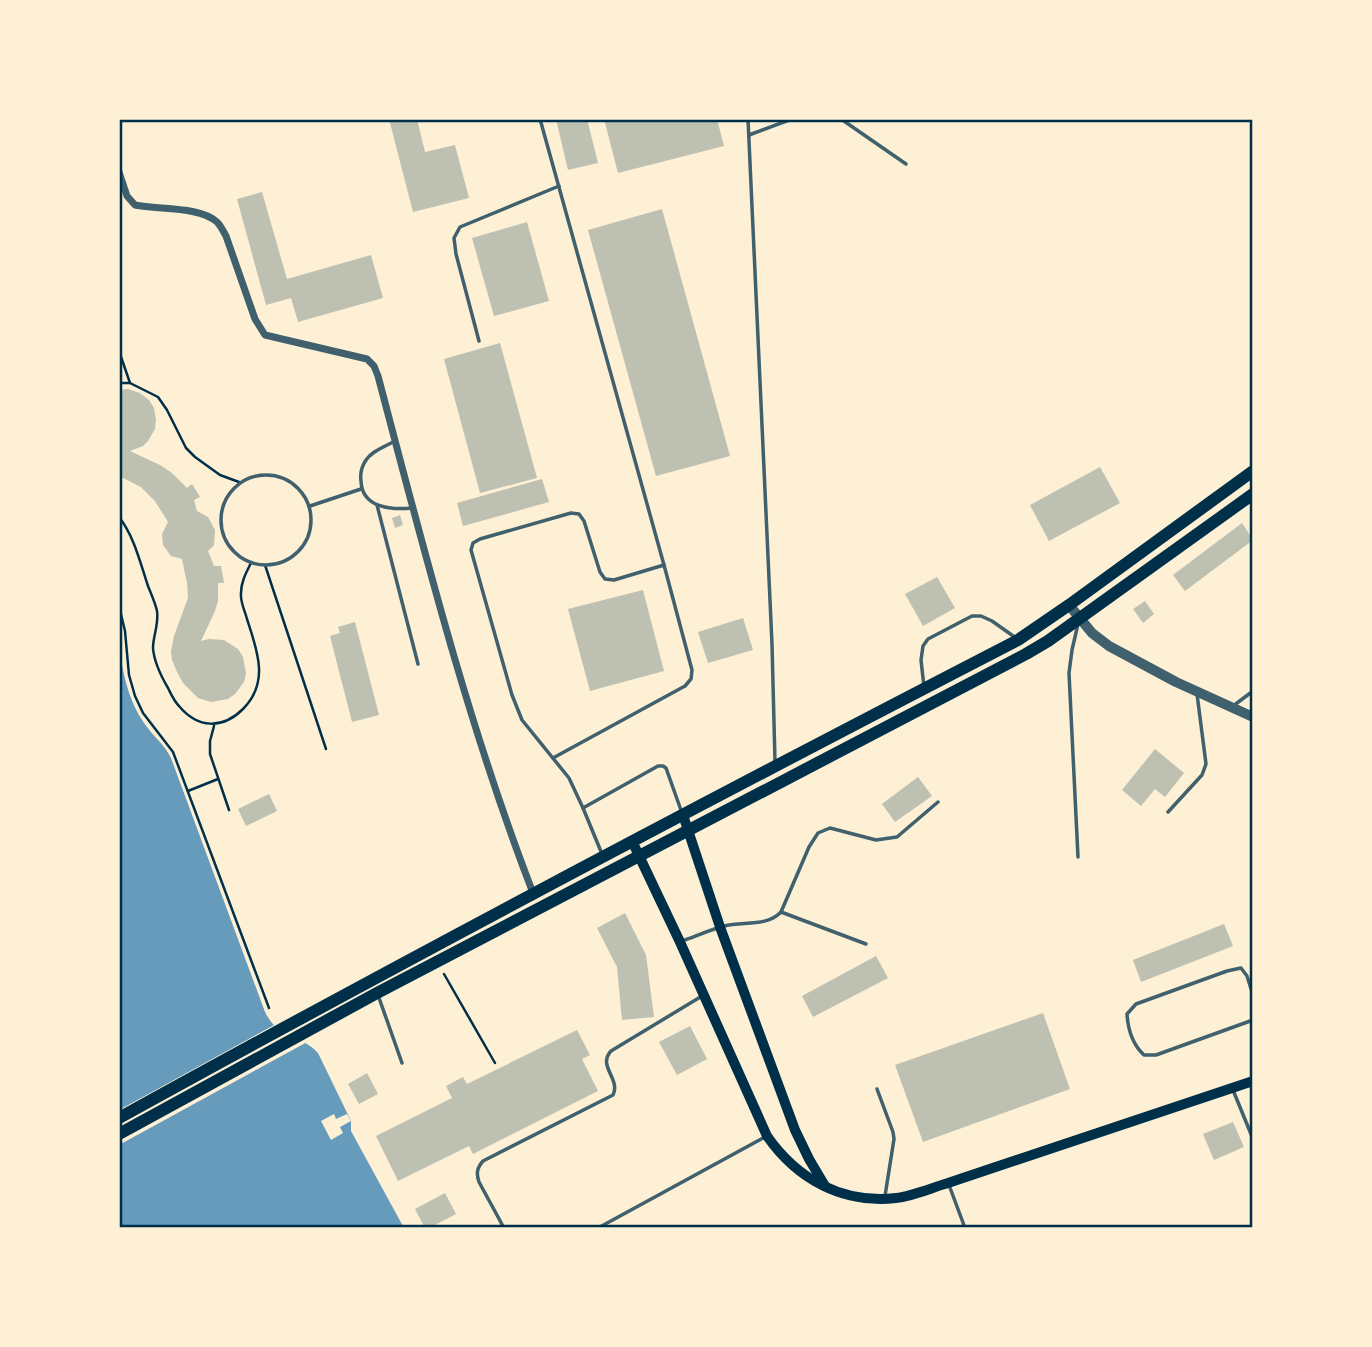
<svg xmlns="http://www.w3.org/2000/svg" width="1372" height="1347" font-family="'IBM Plex Sans',sans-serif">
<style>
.water{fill:#669bbc}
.pier{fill:#fdf0d5}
.building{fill:#bec0b2}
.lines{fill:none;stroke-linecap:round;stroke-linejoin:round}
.path{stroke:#003049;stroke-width:2.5}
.service{stroke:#3f606c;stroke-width:3.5}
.minor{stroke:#3f606c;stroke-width:7}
.tertiary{stroke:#3f606c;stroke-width:10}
.secondary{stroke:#003049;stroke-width:10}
.primary{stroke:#003049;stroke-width:12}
.neatline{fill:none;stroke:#003049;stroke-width:2.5}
</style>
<rect width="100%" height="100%" fill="#fdf0d5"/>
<!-- water -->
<path class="water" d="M119,638C121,669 128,702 147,727C155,738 165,745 171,758L265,1012C280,1042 300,1033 318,1053L351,1121V1131L404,1228H119Z"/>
<!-- pier -->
<g class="pier">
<polygon points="276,1024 284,1030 309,1041 119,1145 119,1110"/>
<polygon points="334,1114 336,1119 347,1114 351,1121 340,1127 343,1133 331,1140 321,1121"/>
</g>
<!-- building -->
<g class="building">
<polygon points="389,119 417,119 425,152 455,145 469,198 413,212"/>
<polygon points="556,119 587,119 598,163 568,170"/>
<polygon points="604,119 717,119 724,146 618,173"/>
<polygon points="262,192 287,279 371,255 383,298 298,322 291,298 266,305 237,199"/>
<polygon points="662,209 730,456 656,476 588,230"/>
<polygon points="527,222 549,301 494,316 472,238"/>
<polygon points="500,343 537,478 480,493 444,359"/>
<polygon points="128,389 140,393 149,400 154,408 156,420 155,429 148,441 143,446 130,451 160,465 172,473 187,488 192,484 200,497 194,500 197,511 208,517 215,530 214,545 208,551 214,566 221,566 224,583 218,583 218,601 215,611 201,641 209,639 224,640 238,649 243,657 246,674 244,682 235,694 228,699 211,702 198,698 183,683 177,672 172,660 171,651 174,636 188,598 187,583 182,559 171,556 163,545 162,534 168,522 155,501 141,487 119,476 119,390"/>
<polygon points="1100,467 1120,503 1049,541 1030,505"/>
<polygon points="542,479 549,502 463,526 457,503"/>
<polygon points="400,515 403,525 395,528 392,518"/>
<polygon points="1242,523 1253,540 1185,591 1173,575"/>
<polygon points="937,577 955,608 923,626 905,594"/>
<polygon points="643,590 664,671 590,691 568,609"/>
<polygon points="1145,601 1154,614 1143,623 1133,609"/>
<polygon points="743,618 753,650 708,663 698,632"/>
<polygon points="355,622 379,715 352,722 330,636 340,633 338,627"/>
<polygon points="1155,749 1184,773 1165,797 1155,789 1141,806 1122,790"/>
<polygon points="918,777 932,796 895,822 882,804"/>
<polygon points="269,794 277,811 246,826 238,809"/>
<polygon points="625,913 646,955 654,1017 622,1020 617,967 597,928"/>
<polygon points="1224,924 1233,946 1141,982 1133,960"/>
<polygon points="876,956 888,978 813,1017 802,996"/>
<polygon points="1043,1013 1070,1089 923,1142 895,1065"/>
<polygon points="690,1026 707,1059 677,1075 659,1042"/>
<polygon points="577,1030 590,1055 582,1059 598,1091 473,1154 469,1146 398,1181 376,1136 452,1098 446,1086 463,1077 467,1084"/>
<polygon points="367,1073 378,1094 359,1104 348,1084"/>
<polygon points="1233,1122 1244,1147 1214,1160 1203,1134"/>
<polygon points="445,1193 456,1214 429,1228 425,1228 415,1209"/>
</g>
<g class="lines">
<!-- path -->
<g class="path">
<polyline points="119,351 130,383"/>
<polyline points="119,383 130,383 158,397 167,410 186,448 195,457 220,475 239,482"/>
<path d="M119,517C134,536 140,562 148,586C151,594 155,602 157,611C159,624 153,636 153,648C154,662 161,676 168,688C171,694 174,701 179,706C198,729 223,729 243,709C270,682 257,650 247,619C245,611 240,602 241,593C241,582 246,573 251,563"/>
<polyline points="265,565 326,749"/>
<polyline points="119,606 125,631 129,675 135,696 143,713 173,752 269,1008"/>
<polyline points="214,726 210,741 210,754 229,810"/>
<polyline points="188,791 218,779"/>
<polyline points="444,974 495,1063"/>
</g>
<!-- service -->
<g class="service">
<polyline points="540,119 664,565"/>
<polyline points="748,119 772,644 775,762"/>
<polyline points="841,119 906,164"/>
<polyline points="749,135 792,119"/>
<polyline points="479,341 456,254 454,238 460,227 559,186"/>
<path d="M393,442C384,447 372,451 366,460C362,466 360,474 361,481C362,508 391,510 412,508"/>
<circle cx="266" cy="520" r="45"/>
<polyline points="377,505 418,664"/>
<polyline points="310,506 361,489"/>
<polyline points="1078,624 1072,650 1069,673 1078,857"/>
<polyline points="924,687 921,660 923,646 928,639 972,616 981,616 992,621 1016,638"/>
<polyline points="1233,706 1253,691"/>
<polyline points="553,758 685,686 691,679 692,670 664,565 614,580 605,579 600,572 584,521 579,514 571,513 480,539 473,543 471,550 512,695 522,720 569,778 583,808"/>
<polyline points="1168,812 1202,775 1206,764 1197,694"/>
<polyline points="602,854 583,808 658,766 663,766 666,768 682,813"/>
<polyline points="781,912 866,944"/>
<path d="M682,941C696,936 710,930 724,926C743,921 767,927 781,912L809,847L818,833L830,828L876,840L897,837L938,802"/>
<polyline points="378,995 402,1063"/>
<path d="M1253,995L1247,976L1241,968L1227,971L1136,1004L1127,1014C1128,1030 1132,1044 1144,1055H1156L1253,1020"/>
<polyline points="877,1089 893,1132 894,1139 885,1196"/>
<polyline points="1233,1090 1253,1139"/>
<polyline points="949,1185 965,1228"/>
<path d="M504,1228L479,1182C476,1173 477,1168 483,1161L613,1095C621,1079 597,1066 611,1051L702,996"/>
<polyline points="598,1228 765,1137"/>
</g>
<!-- minor -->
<path class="minor" d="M119,172L127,196L135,205C159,210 199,206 217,222C221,226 223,231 226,236L255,319L265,335L367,359L374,366L378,376C424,550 468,725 533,893"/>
<!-- tertiary -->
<polyline class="tertiary" points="1069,605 1092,633 1109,646 1176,682 1253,717"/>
<!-- secondary -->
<g class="secondary">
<polyline points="683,815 720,927 795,1130 809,1159 825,1186"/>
<path d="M632,841L680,942L767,1136C797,1179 842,1204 896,1198C913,1196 931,1188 948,1183L1253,1081"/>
</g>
<!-- primary -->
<g class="primary">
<path d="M119,1118C416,954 716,796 1018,640L1069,605L1253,471"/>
<polyline points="119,1134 377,993 1026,654 1048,641 1253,494"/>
</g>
</g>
<!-- border -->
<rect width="1372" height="1347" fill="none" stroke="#fdf0d5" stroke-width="242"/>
<rect x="121" y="121" width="1130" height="1105" class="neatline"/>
</svg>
